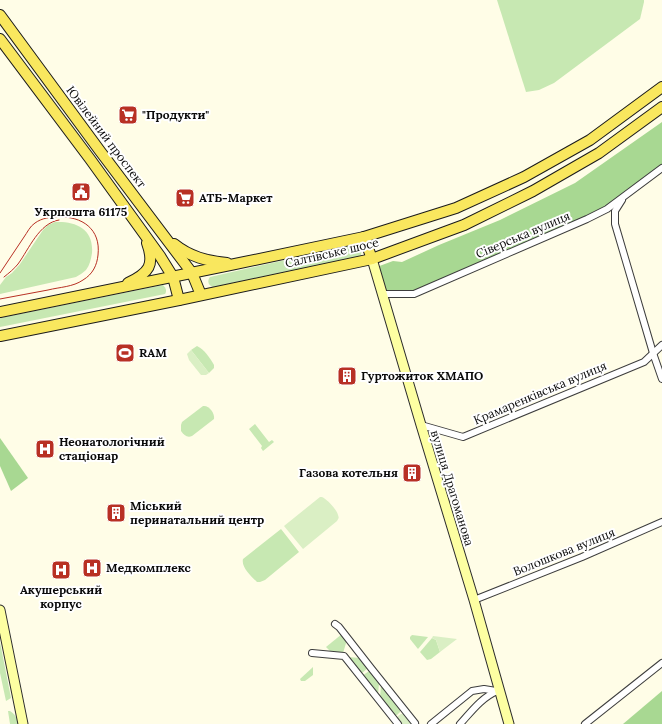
<svg xmlns="http://www.w3.org/2000/svg" width="662" height="724" font-family="Lora,serif">
<style>
.green{fill:#c7e8b2}
.forest{fill:#a8d892}
.pitch{fill:#daefc4}
.lines{fill:none;stroke-linecap:round;stroke-linejoin:round}
.street-casing{stroke:#3d3d3d;stroke-width:8}
.secondary-casing{stroke:#2c2c2c;stroke-width:11}
.primary-casing{stroke:#1b1b1b;stroke-width:12}
.street{stroke:#fff;stroke-width:6}
.secondary{stroke:#fdffa2;stroke-width:9}
.primary{stroke:#f9e75e;stroke-width:10}
.tram{stroke:#b83024;stroke-width:1}
.labels{text-anchor:middle;stroke-width:4;stroke-linejoin:round;paint-order:stroke}
.poi-label{font-size:12px;font-weight:bold;fill:#0a0a0a;stroke:#fff;text-anchor:start}
.street-label{font-size:12px;fill:#0a0a0a;stroke:#fff}
</style>
<rect width="100%" height="100%" fill="#fffde7"/>
<!-- green -->
<g class="green">
<polygon points="497,0 644,0 644,2 640,19 554,83 539,90 526,92"/>
<path d="M55,222C76,221 94,229 92,253C91,259 90,265 86,270C83,273 79,275 76,277L0,294V285L6,277L12,273L20,264L43,230L48,225Z"/>
<path d="M356,244C360,246 362,250 361,255L359,256L213,287C208,285 207,281 210,277Z"/>
<path d="M163,285C166,288 167,291 165,294L0,327V318Z"/>
<path d="M197,346C204,349 210,358 214,365V368L209,373L191,350Z"/>
<path d="M203,406C209,405 215,413 214,419L192,436C187,438 184,435 181,431V425L182,422Z"/>
<polygon points="255,424 269,442 272,440 274,442 263,451 261,448 262,446 249,429"/>
<path d="M281,529L299,552L265,580L260,582H257C251,576 241,567 243,559Z"/>
<polygon points="342,634 347,640 343,653 331,652 326,647"/>
<polygon points="412,635 428,637 418,649 410,639 410,637"/>
<polygon points="432,638 436,640 440,652 431,659 427,660 420,652"/>
<polygon points="0,642 11,698 6,701 0,673"/>
<polygon points="347,657 361,658 369,667 361,674"/>
<polygon points="313,667 313,675 305,681 301,681 300,679"/>
<polygon points="369,671 379,683 378,695 362,676"/>
<polygon points="381,685 400,709 400,712 397,715 394,715 380,698"/>
<path d="M8,711H10C15,714 17,718 18,724H10Z"/>
</g>
<!-- forest -->
<g class="forest">
<polygon points="662,122 662,168 607,209 414,294 382,294 374,268 393,261 402,262 439,245 500,220 575,183"/>
<polygon points="0,438 28,478 11,491 0,466"/>
<polygon points="662,691 662,724 623,724"/>
</g>
<!-- pitch -->
<g class="pitch">
<polygon points="191,350 209,373 206,375 201,375 189,360 187,354"/>
<path d="M320,497H322C327,499 337,510 338,515C339,518 339,518 337,521L303,549L284,526Z"/>
<polygon points="433,636 457,639 440,652 436,640 432,638"/>
<polygon points="401,714 404,714 412,724 401,724 397,718 398,716"/>
</g>
<g class="lines">
<defs>
<g id="street">
<polyline points="622,200 615,211 615,224 653,353 662,379"/>
<polyline points="382,294 414,294 587,219 607,209 662,168"/>
<polyline points="421,425 463,437 644,362 662,345"/>
<polyline points="474,600 582,557 662,522"/>
<polyline points="335,624 339,627 371,668 415,723"/>
<polyline points="312,653 344,656 398,724"/>
<polyline points="431,724 472,691 484,689 496,691"/>
<path d="M460,724C471,712 481,698 497,691"/>
<polyline points="585,724 662,663"/>
</g>
<g id="secondary">
<polyline points="372,259 421,425 474,600 509,724"/>
<polyline points="0,610 23,724"/>
</g>
<g id="primary">
<polyline points="0,15 100,151 192,273 201,295"/>
<polyline points="0,39 90,159 160,256 173,277 179,300"/>
<polyline points="364,237 372,259"/>
<path d="M174,244C190,257 207,261 227,263"/>
<path d="M128,283C149,273 155,265 147,243"/>
<polyline points="0,312 235,264 364,237 456,208 524,177 590,140 662,87"/>
<polyline points="0,336 179,300 372,259 464,225 533,191 599,153 662,107"/>
</g>
</defs>
<!-- street casing -->
<use href="#street" class="street-casing"/>
<!-- secondary casing -->
<use href="#secondary" class="secondary-casing"/>
<!-- primary casing -->
<use href="#primary" class="primary-casing"/>
<!-- street -->
<use href="#street" class="street"/>
<!-- secondary -->
<use href="#secondary" class="secondary"/>
<!-- primary -->
<use href="#primary" class="primary"/>
<!-- tram -->
<g class="tram">
<path d="M0,273C8,261 16,249 24,237C27,233 30,226 35,223C42,218 50,217 58,217C82,216 101,229 98,255C97,265 93,274 83,280C73,287 60,287 48,290C32,293 16,296 0,299"/>
<path d="M4,277C9,273 14,269 18,264C29,249 39,223 59,220"/>
</g>
</g>
<!-- icons -->
<defs>
<symbol id="supermarket-square" viewBox="-11 -11 22 22"><rect x="-9" y="-9" width="18" height="18" rx="4" fill="#b83024" stroke="#fff"/><path d="M-6-5.5h2.5l.6 2H6L4.5 2H-2.5L-4.4-4H-6ZM-1.5 3.2a1.3 1.3 0 1 0 .1 0ZM3 3.2a1.3 1.3 0 1 0 .1 0Z" fill="#fff"/></symbol>
<symbol id="civic-square" viewBox="-11 -11 22 22"><rect x="-9" y="-9" width="18" height="18" rx="4" fill="#b83024" stroke="#fff"/><path d="M-.6-6.5H3V-4.5H.6V-3L4-1V1h2V6H-6V1h2V-1L-.6-3ZM-1.2 2.5V6h2.4V2.5Z" fill="#fff"/></symbol>
<symbol id="stadium-square" viewBox="-11 -11 22 22"><rect x="-9" y="-9" width="18" height="18" rx="4" fill="#b83024" stroke="#fff"/><path d="M0-5a6.5 5 0 1 0 0 10a6.5 5 0 1 0 0-10ZM-3.5-1.8h7v3.6h-7Z" fill="#fff"/></symbol>
<symbol id="building-square" viewBox="-11 -11 22 22"><rect x="-9" y="-9" width="18" height="18" rx="4" fill="#b83024" stroke="#fff"/><path d="M-4-6H4V6H1V3H-1V6H-4ZM-2.5-4.3h1.7v1.8h-1.7ZM.8-4.3h1.7v1.8H.8ZM-2.5-1h1.7V.8h-1.7ZM.8-1h1.7V.8H.8Z" fill="#fff"/></symbol>
<symbol id="hospital-square" viewBox="-11 -11 22 22"><rect x="-9" y="-9" width="18" height="18" rx="4" fill="#b83024" stroke="#fff"/><path d="M-5-5h3v3.5h4V-5h3V5h-3V1.5h-4V5h-3Z" fill="#fff"/></symbol>
</defs>
<g fill-rule="evenodd">
<use href="#supermarket-square" x="117" y="104" width="22" height="22"/>
<use href="#civic-square" x="70" y="181" width="22" height="22"/>
<use href="#supermarket-square" x="174" y="187" width="22" height="22"/>
<use href="#stadium-square" x="114" y="342" width="22" height="22"/>
<use href="#building-square" x="336" y="365" width="22" height="22"/>
<use href="#hospital-square" x="34" y="438" width="22" height="22"/>
<use href="#building-square" x="401" y="462" width="22" height="22"/>
<use href="#building-square" x="105" y="502" width="22" height="22"/>
<use href="#hospital-square" x="81" y="557" width="22" height="22"/>
<use href="#hospital-square" x="50" y="559" width="22" height="22"/>
</g>
<g class="labels">
<!-- poi labels -->
<g class="poi-label">
<text x="142" y="119">"Продукти"</text>
<text x="199" y="202">АТБ-Маркет</text>
<text x="81" y="216" text-anchor="middle">Укрпошта 61175</text>
<text x="139" y="357">RAM</text>
<text x="361" y="380">Гуртожиток ХМАПО</text>
<text x="59" y="446">Неонатологічний<tspan x="59" dy="14">стаціонар</tspan></text>
<text x="398" y="477" text-anchor="end">Газова котельня</text>
<text x="130" y="510">Міський<tspan x="130" dy="14">перинатальний центр</tspan></text>
<text x="106" y="572">Медкомплекс</text>
<text x="61" y="594" text-anchor="middle">Акушерський<tspan x="61" dy="14">корпус</tspan></text>
</g>
<!-- street labels -->
<g class="street-label">
<text transform="translate(106 137) rotate(53)" y="4">Ювілейний проспект</text>
<text transform="translate(523 235) rotate(-23)" y="4">Сіверська вулиця</text>
<text transform="translate(332 253) rotate(-13)" y="4">Салтівське шосе</text>
<text transform="translate(540 393) rotate(-23)" y="4">Крамаренківська вулиця</text>
<text transform="translate(452 488) rotate(73)" y="4">вулиця Драгоманова</text>
<text transform="translate(564 552) rotate(-22)" y="4">Волошкова вулиця</text>
</g>
</g>
</svg>
